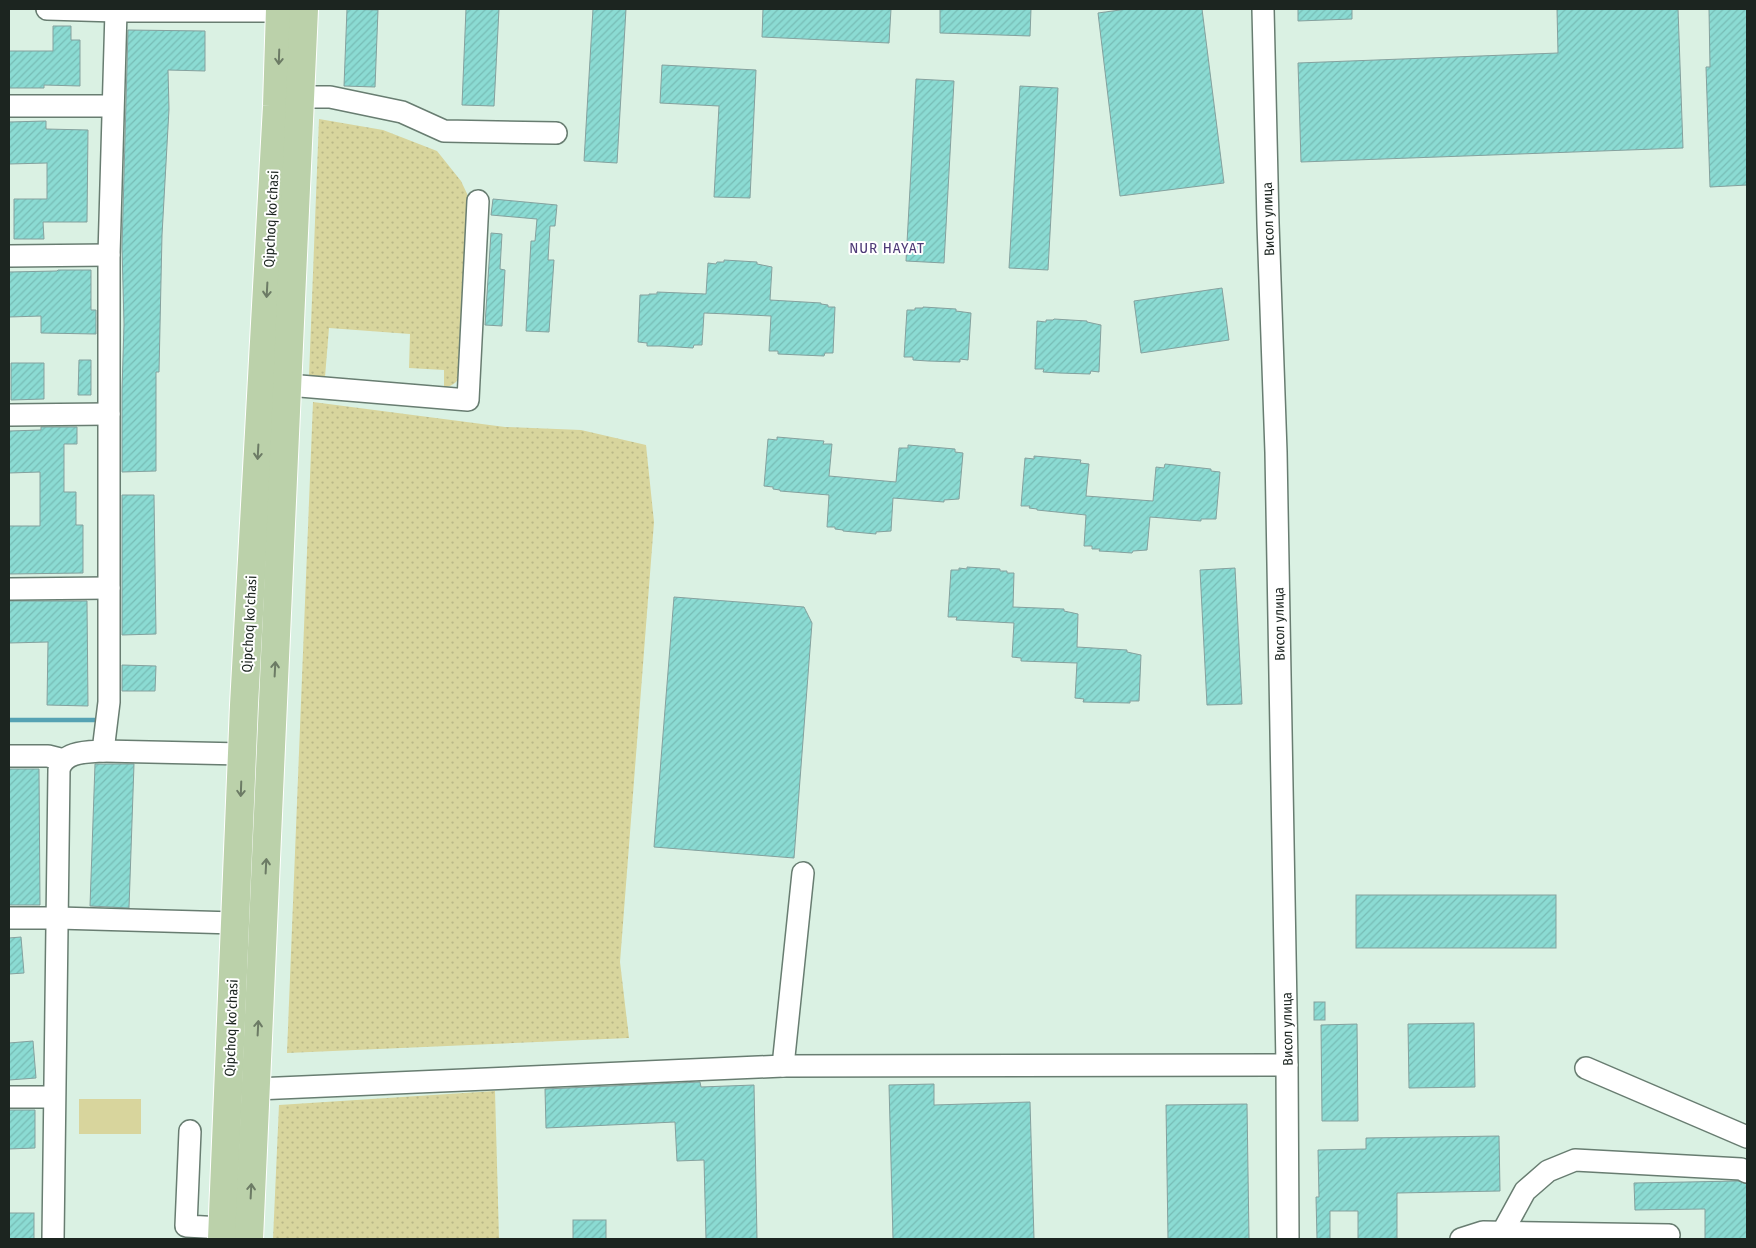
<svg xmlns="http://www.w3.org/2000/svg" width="1756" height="1248" font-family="'Fira Sans Condensed',sans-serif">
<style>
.grass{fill:url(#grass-dots)}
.garden{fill:#d8d59d}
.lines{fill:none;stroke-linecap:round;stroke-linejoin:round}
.stream{stroke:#55a2b3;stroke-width:4.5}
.building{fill:url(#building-hatch);stroke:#85a19e}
.minor-casing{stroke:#687d71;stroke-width:24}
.major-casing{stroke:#fff;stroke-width:30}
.minor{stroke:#fff;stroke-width:21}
.major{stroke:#bbd1aa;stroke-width:28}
.oneway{stroke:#6c7b65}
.labels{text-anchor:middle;stroke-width:4;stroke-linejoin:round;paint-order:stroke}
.street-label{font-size:14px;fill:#1c2520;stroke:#fff}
.neighbourhood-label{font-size:15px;letter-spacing:1px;fill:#4e3b77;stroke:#fff}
</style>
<defs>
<pattern id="grass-dots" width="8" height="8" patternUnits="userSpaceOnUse" patternTransform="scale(1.25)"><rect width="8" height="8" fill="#d8d59d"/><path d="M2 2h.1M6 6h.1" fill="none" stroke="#b9b787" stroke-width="1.8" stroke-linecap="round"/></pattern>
<pattern id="building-hatch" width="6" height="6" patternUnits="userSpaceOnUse" patternTransform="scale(1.25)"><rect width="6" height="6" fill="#8bdbd3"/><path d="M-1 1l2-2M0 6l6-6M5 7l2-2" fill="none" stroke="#77bcb5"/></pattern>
</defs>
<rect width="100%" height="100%" fill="#daf1e3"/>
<!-- grass -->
<g class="grass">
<path d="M319,119L383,130L437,151L461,181L470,200L463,371C458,381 455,385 444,388V370L409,368L410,334L329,328L325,377L309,376Z"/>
<polygon points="313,402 505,427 581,430 646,445 654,522 620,962 629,1038 287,1053"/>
<polygon points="495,1091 499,1239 273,1239 279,1105"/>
</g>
<!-- garden -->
<rect class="garden" x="79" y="1099" width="62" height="35"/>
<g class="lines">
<!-- stream -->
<polyline class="stream" points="9,720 98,720"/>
</g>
<!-- building -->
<g class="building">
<polygon points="347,9 378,10 375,87 344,86"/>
<polygon points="466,9 499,9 494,106 462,105"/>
<polygon points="593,9 626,9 617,163 584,161"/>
<polygon points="763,9 891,9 889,43 762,37"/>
<polygon points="940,9 1031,9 1030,36 940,33"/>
<polygon points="1127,9 1202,9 1224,183 1120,196 1098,13"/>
<polygon points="1298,9 1352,9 1352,19 1298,21"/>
<polygon points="1557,9 1678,9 1683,148 1301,162 1298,63 1558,53"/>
<polygon points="1709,9 1747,9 1747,185 1710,187 1706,67 1710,67"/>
<polygon points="53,26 71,26 71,40 80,40 80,86 44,85 44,88 9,88 9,51 53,51"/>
<polygon points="128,30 205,31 205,71 168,70 169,109 162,235 159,372 156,372 156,471 122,472 122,390 124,324 122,247"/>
<polygon points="662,65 756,70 750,198 714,197 719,106 660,103"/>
<polygon points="916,79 954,81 944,263 906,261"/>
<polygon points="1020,86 1058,88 1048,270 1009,268"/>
<polygon points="46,121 46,129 88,130 87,222 43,222 44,239 14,239 14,199 47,199 47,163 9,164 9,122"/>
<polygon points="493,199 557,205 555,226 550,226 548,260 554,260 549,332 526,331 531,241 535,241 537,219 491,215"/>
<polygon points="491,233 502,234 500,269 505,270 502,326 485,325"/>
<polygon points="724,260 757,262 757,264 772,267 770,300 821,303 821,304 828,305 828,307 835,307 833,353 825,353 824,356 778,354 778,351 769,351 771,316 729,314 704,313 702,345 694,345 693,348 662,346 647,346 647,343 638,342 640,295 649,295 649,294 657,294 657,292 706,294 708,263 716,264 717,262 724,262"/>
<polygon points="58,270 91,270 91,310 96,310 96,334 41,333 41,316 9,317 9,272 57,271"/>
<polygon points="1222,288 1229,340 1141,353 1134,301"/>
<polygon points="923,307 956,309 956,311 971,313 968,360 960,359 960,362 928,361 913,360 913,357 904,357 907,310 915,310 915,308 923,308"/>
<polygon points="1054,319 1087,321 1087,322 1101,325 1099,372 1091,371 1090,374 1059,373 1043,372 1044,369 1035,369 1037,321 1046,322 1046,320 1053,320"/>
<polygon points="79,360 91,360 91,395 78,395"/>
<polygon points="11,363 44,363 44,399 11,400"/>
<polygon points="41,427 77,427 77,444 64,444 64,492 76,492 76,525 83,525 83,573 9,574 9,526 40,526 40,472 9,473 9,431 41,430"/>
<polygon points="777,437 824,441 823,444 832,444 829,476 896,482 899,448 908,448 908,445 955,449 955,452 963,453 959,499 944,500 944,502 893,498 891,531 876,532 876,534 843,531 843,530 835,529 835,527 827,527 829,495 780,491 780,490 773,489 773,487 764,486 768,439 777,440"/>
<polygon points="1034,456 1081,460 1080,463 1089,464 1086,496 1153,501 1156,467 1164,468 1165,464 1211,469 1211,471 1220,472 1216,519 1201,519 1201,521 1150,517 1147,550 1133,551 1132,553 1117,552 1099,551 1100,549 1092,549 1092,546 1084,546 1086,515 1037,510 1037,509 1029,508 1030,506 1021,506 1025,458 1034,459"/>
<polygon points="122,495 154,495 156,634 122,635"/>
<polygon points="967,567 1000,569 1000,571 1007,571 1007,573 1014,573 1013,607 1064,609 1064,611 1078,614 1077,647 1127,650 1127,652 1141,655 1139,701 1130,701 1130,703 1083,702 1084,699 1075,698 1077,663 1021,661 1021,658 1012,657 1014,623 956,620 957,617 948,617 951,570 959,570 959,568 967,569"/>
<polygon points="1235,568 1242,704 1207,705 1200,570"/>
<polygon points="674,597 804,607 812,623 794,858 654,847"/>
<polygon points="9,601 87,601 88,706 47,705 48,642 9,643"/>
<polygon points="122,665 156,666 155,691 122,691"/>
<polygon points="95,764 134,764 129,908 90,906"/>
<polygon points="9,769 39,769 40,905 9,905"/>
<rect x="1356" y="895" width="200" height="53"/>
<polygon points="21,937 24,973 9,974 9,938"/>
<rect x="1314" y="1002" width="11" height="18"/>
<polygon points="1474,1023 1475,1087 1409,1088 1408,1024"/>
<polygon points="1357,1024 1358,1121 1322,1121 1321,1025"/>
<polygon points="33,1041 36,1078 9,1080 9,1043"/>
<polygon points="700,1082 701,1087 754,1085 757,1239 706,1239 704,1160 677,1161 675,1122 546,1128 545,1089"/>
<polygon points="934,1084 934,1105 1030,1102 1034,1239 893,1239 889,1085"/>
<polygon points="1247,1104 1249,1239 1168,1239 1166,1105"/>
<polygon points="9,1110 35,1110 35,1148 9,1149"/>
<polygon points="1499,1136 1500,1191 1397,1193 1397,1239 1358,1239 1358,1211 1330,1211 1330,1239 1317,1239 1316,1197 1319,1197 1318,1150 1366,1149 1366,1138"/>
<polygon points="1738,1181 1747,1184 1747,1239 1705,1239 1705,1209 1635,1210 1634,1183"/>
<rect x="9" y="1213" width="25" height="26"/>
<rect x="573" y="1220" width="33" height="19"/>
</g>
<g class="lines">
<defs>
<g id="minor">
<polyline points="47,9 116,11"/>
<polyline points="1263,9 1268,223 1276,452 1287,1065 1288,1239"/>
<polyline points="288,101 301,97 330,97 402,112 444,131 556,133"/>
<polyline points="9,106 112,106"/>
<polyline points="9,256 109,255"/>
<polyline points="288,385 468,400 478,201"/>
<polyline points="9,415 109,414"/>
<polyline points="9,589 109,588"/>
<polyline points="103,751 242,754"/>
<polyline points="9,756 48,756 64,760"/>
<polyline points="9,918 58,918 235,923"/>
<polyline points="783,1066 803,873"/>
<polyline points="1586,1068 1747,1137"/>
<polyline points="256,1089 783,1066 1287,1065"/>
<polyline points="9,1097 54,1097"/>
<polyline points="190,1131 186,1226 222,1228"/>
<polyline points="1502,1233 1525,1191 1548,1171 1575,1160 1741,1169 1747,1172"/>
<path d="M53,1239C54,1083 58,927 59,770C63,751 87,752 103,751L109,702V255L116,11H280"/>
<polyline points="1461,1239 1483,1232 1669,1235"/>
</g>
<g id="major">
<polyline points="222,1239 244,705 277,106 280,9"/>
<polyline points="249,1239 304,9"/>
</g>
</defs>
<!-- minor casing -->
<use href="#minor" class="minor-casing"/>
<!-- major casing -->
<use href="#major" class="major-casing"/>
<!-- minor -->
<use href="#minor" class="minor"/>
<!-- major -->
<use href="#major" class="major"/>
</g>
<!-- one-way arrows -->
<defs><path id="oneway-shaft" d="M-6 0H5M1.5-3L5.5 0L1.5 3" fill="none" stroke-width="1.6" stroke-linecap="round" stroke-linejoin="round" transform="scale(1.25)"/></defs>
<g class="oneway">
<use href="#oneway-shaft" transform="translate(279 57) rotate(92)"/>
<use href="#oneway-shaft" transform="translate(267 290) rotate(93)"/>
<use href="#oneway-shaft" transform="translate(258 452) rotate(93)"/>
<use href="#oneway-shaft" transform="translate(275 669) rotate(-87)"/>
<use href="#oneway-shaft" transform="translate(241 789) rotate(92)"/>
<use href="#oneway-shaft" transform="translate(266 866) rotate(-87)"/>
<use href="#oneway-shaft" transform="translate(258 1028) rotate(-87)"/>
<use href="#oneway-shaft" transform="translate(251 1191) rotate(-87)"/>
</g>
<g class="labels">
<!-- street labels -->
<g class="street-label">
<text transform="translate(271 219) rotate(-87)" y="5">Qipchoq ko'chasi</text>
<text transform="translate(1268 219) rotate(-92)" y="5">Висол улица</text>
<text transform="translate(249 624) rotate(-87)" y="5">Qipchoq ko'chasi</text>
<text transform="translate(1279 624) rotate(-91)" y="5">Висол улица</text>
<text transform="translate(231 1028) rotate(-88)" y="5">Qipchoq ko'chasi</text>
<text transform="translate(1287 1029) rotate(-91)" y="5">Висол улица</text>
</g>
<!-- neighbourhood labels -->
<g class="neighbourhood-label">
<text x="887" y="253">NUR HAYAT</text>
</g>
</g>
<!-- border -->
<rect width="1756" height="1248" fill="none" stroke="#1c2520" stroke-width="20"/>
</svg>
